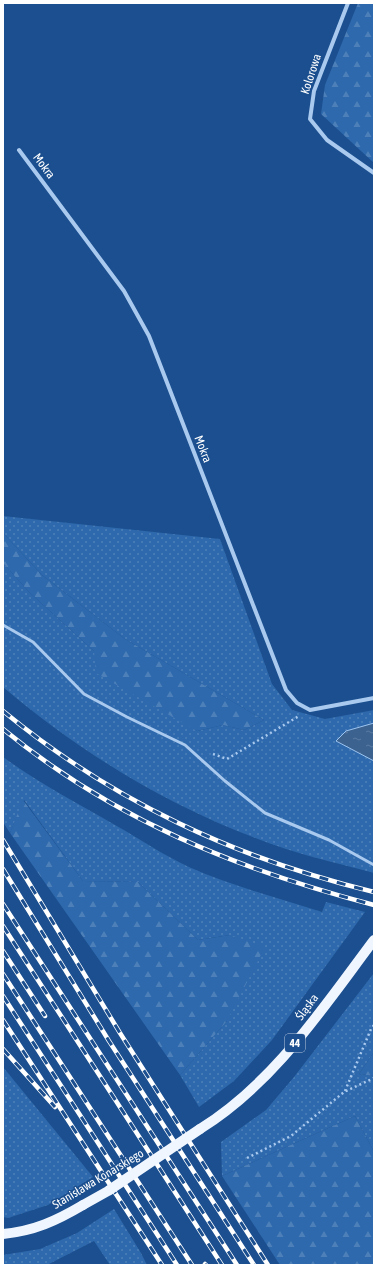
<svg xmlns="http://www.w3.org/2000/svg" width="377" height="1268" font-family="'Asap Condensed',sans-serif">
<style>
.grass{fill:url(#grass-dots)}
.forest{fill:url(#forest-firs)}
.water{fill:url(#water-ripples);stroke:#9cc4f0}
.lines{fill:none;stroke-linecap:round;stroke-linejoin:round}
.path{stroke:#a9c9ee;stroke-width:2.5;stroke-dasharray:2 3;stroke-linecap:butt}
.lane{stroke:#a9c9ee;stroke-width:3}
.street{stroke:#a9c9ee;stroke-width:4}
.primary{stroke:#f0f6ff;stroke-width:10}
.rail-casing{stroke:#fff;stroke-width:4.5}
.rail{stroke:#1b4f8f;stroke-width:3;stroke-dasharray:9;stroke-linecap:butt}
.primary-bridge{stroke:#f0f6ff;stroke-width:10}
.labels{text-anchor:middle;stroke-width:3;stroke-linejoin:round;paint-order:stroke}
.shield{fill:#1b4f8f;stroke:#bbcadd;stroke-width:1}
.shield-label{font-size:11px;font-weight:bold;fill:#fff}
.street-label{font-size:12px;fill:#fff;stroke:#1b4f8f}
</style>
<defs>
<pattern id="grass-dots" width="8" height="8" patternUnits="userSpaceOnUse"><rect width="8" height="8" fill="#2e69ad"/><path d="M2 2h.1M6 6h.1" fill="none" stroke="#4d80b9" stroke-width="1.8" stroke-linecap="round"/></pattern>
<pattern id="forest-firs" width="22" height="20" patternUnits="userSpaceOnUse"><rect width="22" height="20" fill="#2e69ad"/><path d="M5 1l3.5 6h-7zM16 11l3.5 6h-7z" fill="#4d80b9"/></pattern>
<pattern id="water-ripples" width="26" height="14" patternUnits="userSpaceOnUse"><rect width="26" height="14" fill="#3c6290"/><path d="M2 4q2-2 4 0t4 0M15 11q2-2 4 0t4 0" fill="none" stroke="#597aa1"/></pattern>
</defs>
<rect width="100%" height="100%" fill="#1b4f8f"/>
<!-- grass -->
<g class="grass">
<path d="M3,516L220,539L272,684L292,710L325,719L374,710V880L373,878L374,873C345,865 314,858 286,849C181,814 87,758 3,687V563L29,592L94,651L197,731L223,725L244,730L264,720L125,639L42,575L3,533Z"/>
<path d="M3,757C39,783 77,803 115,825C140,839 163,855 189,867C232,886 278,898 322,912L326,902L365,912L272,1040L234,1081L199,1107L180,1075L227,1021L230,935L198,940L138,882L83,881L24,800L10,833L3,822Z"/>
<polygon points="374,973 374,1052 359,1074 374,1076 374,1152 355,1116 222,1176 221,1142 266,1110 294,1077"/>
<polygon points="3,1067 93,1177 48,1205 8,1218 3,1217"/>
<polygon points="114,1209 141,1253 147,1265 110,1265 94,1241 47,1265 3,1265 3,1255 40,1249 77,1233"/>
</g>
<!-- forest -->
<g class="forest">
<polygon points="358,3 374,3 374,163 321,114 325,85"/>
<polygon points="3,533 42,575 125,639 264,720 244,730 223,725 197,731 96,673 94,651 29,592 3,563"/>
<polygon points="23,800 83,881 138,882 198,940 230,935 265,947 227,1021 180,1075 10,833"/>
<polygon points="374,1052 374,1076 359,1074"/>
<polygon points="355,1116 374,1152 374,1265 280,1265 222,1176"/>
</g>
<!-- water -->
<polygon class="water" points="374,723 374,761 336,741 346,731"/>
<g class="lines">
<!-- path -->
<g class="path">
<polyline points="213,754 227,759 299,716"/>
<polyline points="345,1091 371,1029 374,1025"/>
<polyline points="247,1158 291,1136 344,1092 374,1078"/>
</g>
<!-- lane -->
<polyline class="lane" points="3,625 33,642 84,694 127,717 185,745 225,781 265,813 329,840 374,865"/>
<!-- street -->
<g class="street">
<polyline points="348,3 314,91 310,119 327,140 374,173"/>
<polyline points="19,150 124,291 149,336 286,690 297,703 310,710 374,698"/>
</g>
<!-- primary -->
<g class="primary">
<path d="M200,1129C274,1083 322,1009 374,940"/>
<path d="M3,1234C34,1231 56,1221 83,1205"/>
</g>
<defs>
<g id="rail">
<path d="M3,711C114,802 235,858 374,892"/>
<path d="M3,729C114,820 237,869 374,905"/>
<polyline points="3,840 120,1033 268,1265"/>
<polyline points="3,869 109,1041 254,1265"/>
<polyline points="3,904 237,1265"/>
<polyline points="3,926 222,1265"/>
<polyline points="3,951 45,1016"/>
<polyline points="3,974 192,1265"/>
<polyline points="3,996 177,1265"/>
<polyline points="3,1020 162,1265"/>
<polyline points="3,1049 55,1107"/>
<polyline points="205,1264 206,1265"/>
</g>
</defs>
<!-- rail casing -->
<use href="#rail" class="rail-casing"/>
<!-- rail -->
<use href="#rail" class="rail"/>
<!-- primary-bridge -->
<polyline class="primary-bridge" points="83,1205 108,1191 200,1129"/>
</g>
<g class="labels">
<!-- shield labels -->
<rect class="shield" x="285" y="1034" width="20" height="18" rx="3"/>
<g class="shield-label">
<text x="295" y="1047">44</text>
</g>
<!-- street labels -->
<g class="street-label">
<text transform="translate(311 74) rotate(-72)" y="4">Kolorowa</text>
<text transform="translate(44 166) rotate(53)" y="4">Mokra</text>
<text transform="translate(203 449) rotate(69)" y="4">Mokra</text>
<text transform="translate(307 1007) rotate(-53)" y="4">Śląska</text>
<text transform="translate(98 1179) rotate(-31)" y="4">Stanisława Konarskiego</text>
</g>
</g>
<!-- border -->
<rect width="377" height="1268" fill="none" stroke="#ffffff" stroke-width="8"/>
</svg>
